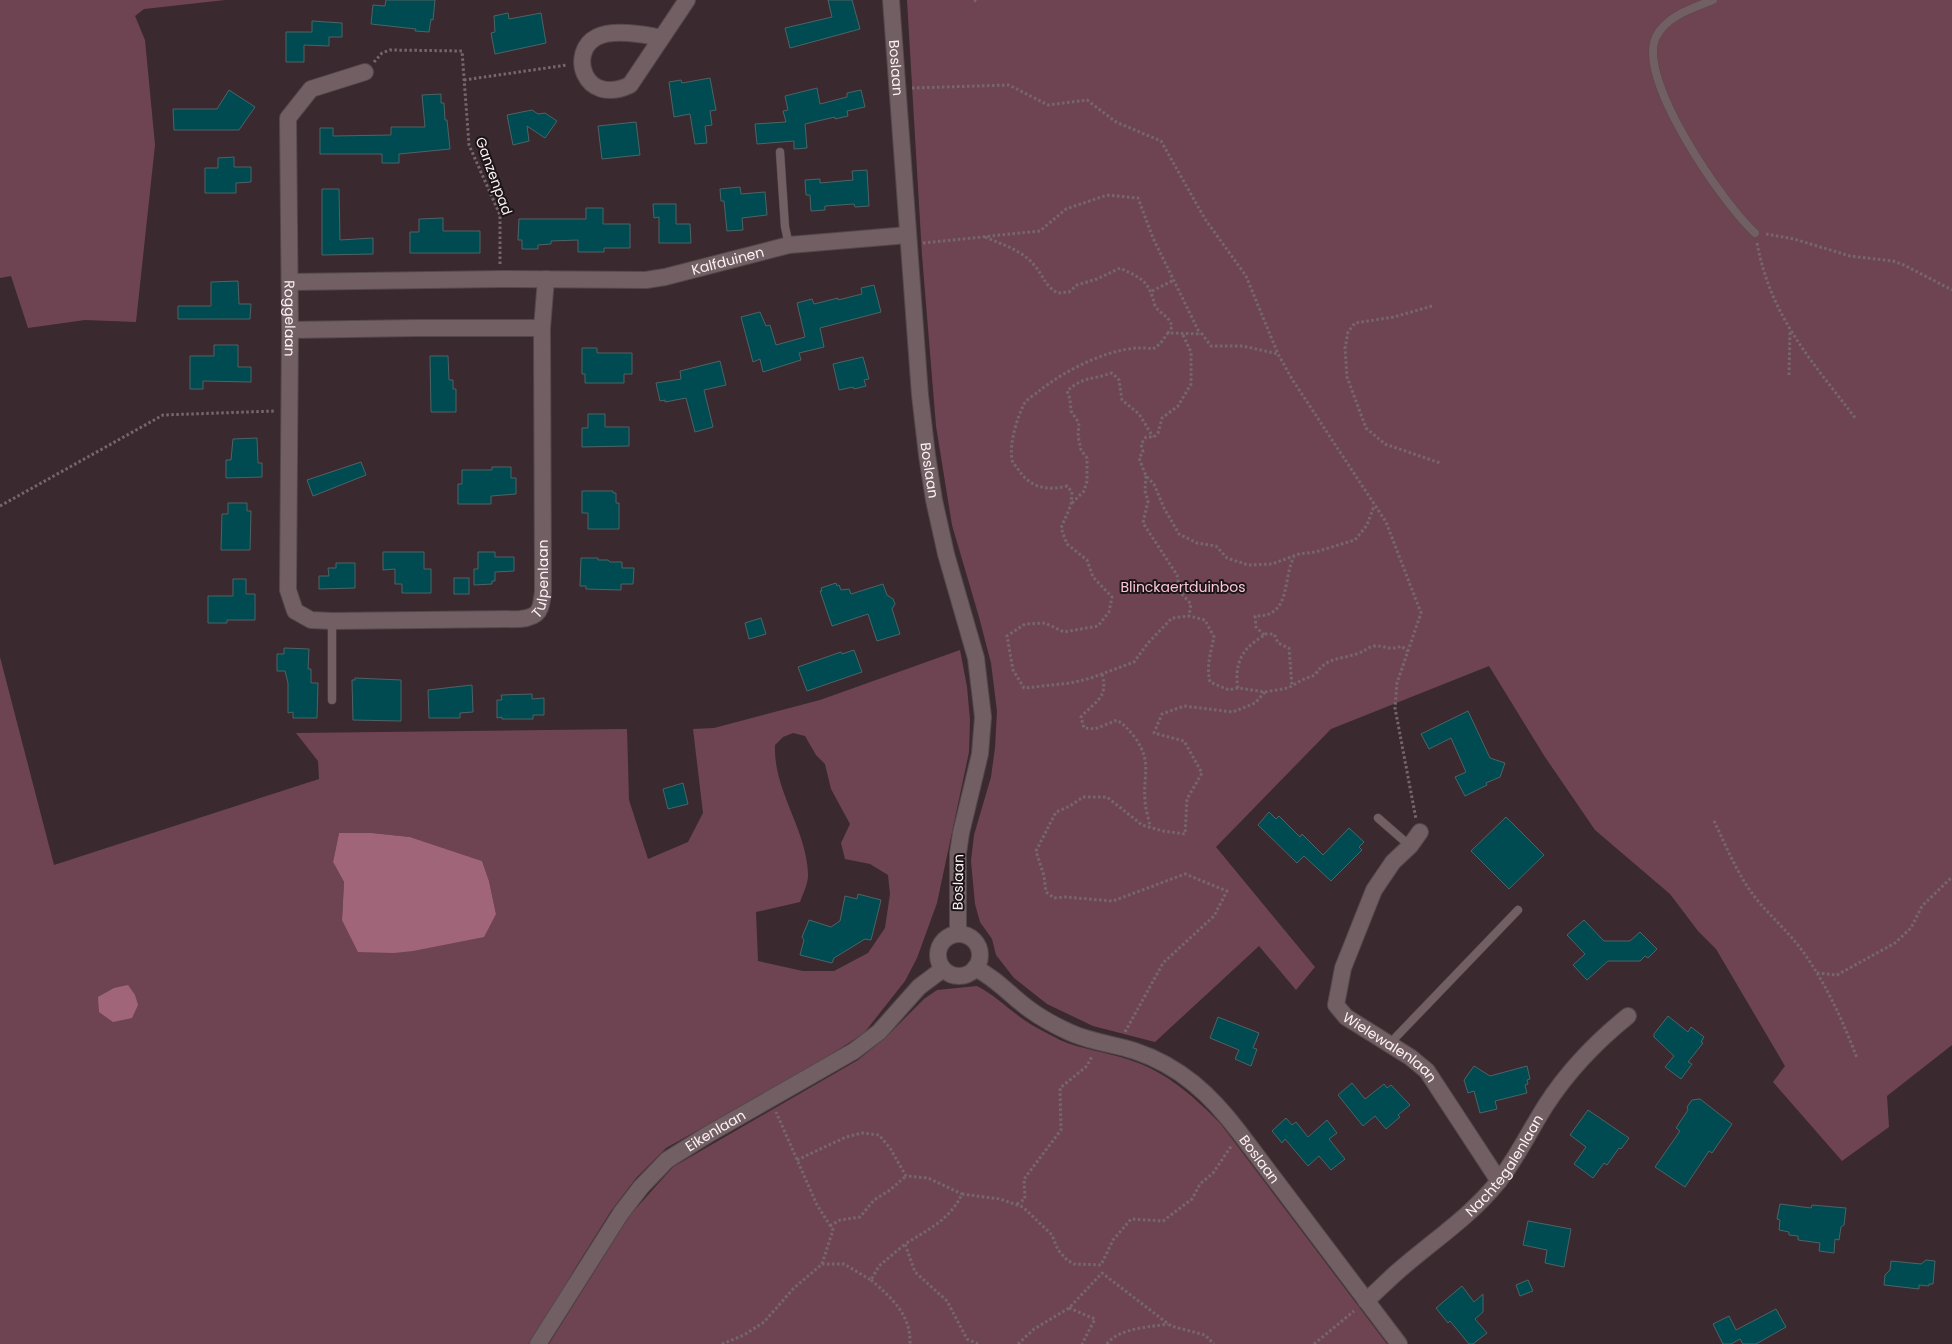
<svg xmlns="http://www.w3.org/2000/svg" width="1952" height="1344" font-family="Poppins,sans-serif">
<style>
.green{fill:#6e4453;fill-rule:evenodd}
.water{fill:#a1657a}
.building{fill:#004a51;stroke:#4e6365}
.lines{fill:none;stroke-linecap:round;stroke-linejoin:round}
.service-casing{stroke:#55484c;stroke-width:9}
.minor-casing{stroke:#55484c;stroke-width:18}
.path{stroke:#75676b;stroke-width:3;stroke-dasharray:2.5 2.5;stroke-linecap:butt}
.service{stroke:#715f64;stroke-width:8}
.minor{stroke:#715f64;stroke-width:16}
.labels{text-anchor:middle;stroke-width:4;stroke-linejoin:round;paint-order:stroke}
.street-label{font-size:14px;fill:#fcf1f4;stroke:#1c1517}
.park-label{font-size:14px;fill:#fdc6d8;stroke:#1c1517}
</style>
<rect width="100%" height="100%" fill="#3a2a2f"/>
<!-- green -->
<g class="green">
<polygon points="0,0 225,0 144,9 135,16 145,40 155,145 136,322 85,320 28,328 11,276 0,278"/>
<polygon points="907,0 1952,0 1952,1045 1887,1096 1889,1127 1842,1161 1773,1082 1785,1066 1716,949 1698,931 1670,894 1595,830 1545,757 1489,666 1331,729 1216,847 1315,967 1296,990 1259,946 1155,1042 1093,1026 1047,1004 1014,978 996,955 992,939 980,922 975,904 971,861 974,835 991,777 995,748 997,711 991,663 979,617 952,525 936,426 922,255"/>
<path d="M960,650L967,687L970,720L969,752L937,903L917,958L905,981L864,1033L818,1063L666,1148L636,1178L611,1211L574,1270L532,1344H0V657L54,865L319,779L318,761L296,733L627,729L629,800L648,859L688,842L703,813L693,729L714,728L820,700ZM793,733L805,736L816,755L825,764L831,789L850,824L841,843L845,859L870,864L888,875L890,894L885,928L868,953L834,971H803L758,961L756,912L800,902C803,894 809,882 808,873C806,828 773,790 775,745L783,737ZM339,833H372L410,837L482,861L489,881L496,914L342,920L344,882L333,862Z"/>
<path d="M977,986C994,995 1005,1006 1020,1017C1032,1026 1047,1033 1060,1040C1083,1050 1107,1052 1130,1060C1167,1072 1194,1097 1220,1123L1387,1344H549L630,1215L673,1167L858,1060L884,1039L924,999L937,990Z"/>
</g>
<!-- water -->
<g class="water">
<polygon points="339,833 372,833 410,837 482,861 489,881 496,914 484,937 413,951 394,953 358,952 342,920 344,882 333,862"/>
<polygon points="128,985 135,995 138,1005 132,1018 113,1022 99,1012 98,997 114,988"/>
</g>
<!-- building -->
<g class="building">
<polygon points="386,0 435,0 433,20 431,19 429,32 415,31 416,29 371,24 373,5 385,6"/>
<polygon points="828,0 852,0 860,29 790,48 785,28 832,17"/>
<polygon points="508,13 509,19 541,13 546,43 495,54 491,33 495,32 494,16"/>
<polygon points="312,21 342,23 342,37 329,37 329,46 304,45 304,62 286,62 286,32 312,32"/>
<polygon points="710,78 716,110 710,111 712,125 705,126 707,143 695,144 690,114 674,117 669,82 681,80 682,83"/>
<polygon points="817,88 820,104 847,97 847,93 861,90 865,107 847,111 848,116 835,119 835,117 805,124 807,148 794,149 794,141 757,144 755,124 786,122 783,111 788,110 785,96"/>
<polygon points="229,90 255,107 239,130 174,130 173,109 217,109"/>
<polygon points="441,94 441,103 444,103 445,120 447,120 450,149 399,154 399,163 382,163 382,154 320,154 320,128 333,128 333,136 391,135 391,127 425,127 422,95"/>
<polygon points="532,110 538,114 545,113 557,121 545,138 527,126 529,141 513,145 507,115"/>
<polygon points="636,122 640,155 602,159 598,126"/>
<polygon points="234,157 234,167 251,167 251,182 236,183 236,193 205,193 205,168 218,168 218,158"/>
<polygon points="867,170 869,206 855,207 854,204 825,206 825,210 811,211 810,195 806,195 805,180 820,179 820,183 853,180 852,171"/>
<polygon points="740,187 741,194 765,192 767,215 742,218 743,230 727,231 724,201 721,201 720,189"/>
<polygon points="322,189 339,189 340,240 373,238 373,254 322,255"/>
<polygon points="653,204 676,204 676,224 690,224 691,243 659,243 659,217 654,218"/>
<polygon points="586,208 603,208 603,224 630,224 630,248 604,248 604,252 578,252 578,240 551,241 551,244 538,245 538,249 522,249 522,240 518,240 519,219 586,219"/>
<polygon points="443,218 443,231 480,231 480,253 410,253 410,232 419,232 419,219"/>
<polygon points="238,281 239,304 251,304 250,319 178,319 178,306 211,306 211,282"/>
<polygon points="874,285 881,312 820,328 824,347 799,353 801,360 763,372 760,359 753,362 741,317 760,312 766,326 770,325 776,345 805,337 797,303 812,299 814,304 838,298 838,300 862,294 861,288"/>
<polygon points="214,345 238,345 238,367 251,367 251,382 203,381 203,389 190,389 190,356 214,356"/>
<polygon points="582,348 597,348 597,353 632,353 632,374 624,374 624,383 585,383 585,374 582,374"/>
<polygon points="430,356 448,356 449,380 453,380 453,389 456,389 456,412 431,412"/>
<polygon points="863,357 869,379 864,380 866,386 854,389 853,387 839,390 833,364"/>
<polygon points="720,361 726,385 704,390 713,427 695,432 686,398 665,402 665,400 660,401 656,383 681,379 680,371"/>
<polygon points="588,414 605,414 605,427 629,427 629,446 582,447 582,428 588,428"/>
<polygon points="257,438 258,463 262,463 262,477 226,478 226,460 231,460 233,439"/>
<polygon points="361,462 366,475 313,496 307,480"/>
<polygon points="492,467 511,467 511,478 516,478 516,494 491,496 491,504 458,504 458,484 462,484 462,470 492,470"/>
<polygon points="582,491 613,491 613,493 616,493 616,503 619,503 619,529 588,529 588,513 582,513"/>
<polygon points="228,503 247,503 247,511 251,511 250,550 221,550 222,514 228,514"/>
<polygon points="383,552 424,552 424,569 431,569 431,593 402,593 402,584 395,584 395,569 383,570"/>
<polygon points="478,552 495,552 495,557 514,557 514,571 495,572 495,581 492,581 492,584 474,585 474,569 478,569"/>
<polygon points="581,558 598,558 598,560 608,560 610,562 622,562 622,568 634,568 633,584 621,584 621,590 586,589 586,586 580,586"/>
<polygon points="336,563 355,563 355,588 319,589 319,576 329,576 328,568 336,568"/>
<rect x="454" y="578" width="15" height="16"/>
<polygon points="233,579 246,579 246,594 255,594 255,620 227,620 227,623 208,623 208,596 233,596"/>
<polygon points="836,583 837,586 839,585 841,590 849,589 851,594 883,584 887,595 893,599 895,604 892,609 900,634 877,641 868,614 832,626 820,591 822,591 821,588"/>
<polygon points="761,618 766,634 749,639 745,623"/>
<polygon points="284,648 309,649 308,669 311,669 311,683 318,683 317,718 293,718 293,712 288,713 288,683 285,671 277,671 277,654 284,654"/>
<polygon points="854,650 862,672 807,691 798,667 841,652 842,654"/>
<polygon points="355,678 401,680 401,721 353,720 352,680 355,680"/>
<polygon points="472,685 473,712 460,713 460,718 429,718 428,690"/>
<polygon points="532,694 532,699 544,698 544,715 533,715 533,719 502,719 502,717 497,718 497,700 502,700 501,695"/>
<polygon points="1468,711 1490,758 1505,763 1500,777 1486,783 1487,785 1465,796 1455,777 1466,772 1451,738 1429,749 1421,734"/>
<polygon points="683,783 688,804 668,809 663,789"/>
<polygon points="1269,812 1276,819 1279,816 1300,837 1302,834 1323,855 1349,828 1364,842 1359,847 1362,850 1331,881 1304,856 1297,863 1258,825"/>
<polygon points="1506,817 1544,855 1509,889 1471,851"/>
<polygon points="858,894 881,900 871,940 865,939 834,958 832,963 800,955 804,940 802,937 809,920 831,927 840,921 845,896 857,899"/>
<polygon points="1584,920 1604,941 1630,941 1640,932 1657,949 1648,958 1645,956 1640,961 1608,961 1587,980 1573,965 1585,954 1567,935"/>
<polygon points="1668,1016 1688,1032 1691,1027 1704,1037 1701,1042 1703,1043 1688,1062 1692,1064 1681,1079 1665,1067 1674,1056 1654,1037 1654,1034"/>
<polygon points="1218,1017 1259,1033 1253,1048 1257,1049 1251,1066 1235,1059 1239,1050 1210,1038"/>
<polygon points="1474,1066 1490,1076 1527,1066 1530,1079 1527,1080 1528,1084 1525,1085 1527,1093 1495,1101 1497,1109 1480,1113 1474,1091 1468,1093 1464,1080"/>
<polygon points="1352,1083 1365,1099 1384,1084 1387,1088 1391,1085 1410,1105 1398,1115 1400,1117 1386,1129 1375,1116 1363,1126 1338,1095"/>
<polygon points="1700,1099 1732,1124 1712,1153 1709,1151 1685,1187 1655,1167 1680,1131 1676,1128 1688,1110 1687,1107 1692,1100"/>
<polygon points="1588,1110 1629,1138 1621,1149 1619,1148 1607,1165 1604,1163 1593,1178 1574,1164 1586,1147 1570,1135"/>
<polygon points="1286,1118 1292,1125 1296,1122 1308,1137 1327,1120 1337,1133 1329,1139 1345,1159 1331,1170 1319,1156 1308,1166 1285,1139 1282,1143 1272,1131"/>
<polygon points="1780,1204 1811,1208 1812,1205 1846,1208 1844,1225 1841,1227 1839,1240 1835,1239 1834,1253 1819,1251 1820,1243 1798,1240 1798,1236 1789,1235 1789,1232 1779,1230 1780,1220 1777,1219"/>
<polygon points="1528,1221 1571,1229 1564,1267 1545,1263 1547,1250 1523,1245"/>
<polygon points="1926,1260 1935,1261 1933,1284 1929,1284 1929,1286 1919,1285 1919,1289 1884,1285 1885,1275 1890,1270 1891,1261 1921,1264"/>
<polygon points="1528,1280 1533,1291 1520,1296 1516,1285"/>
<polygon points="1462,1286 1474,1302 1483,1294 1483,1312 1475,1319 1487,1333 1473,1344 1469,1344 1450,1321 1448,1323 1436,1308"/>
<polygon points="1776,1309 1786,1327 1756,1344 1743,1344 1740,1339 1731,1344 1723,1344 1713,1324 1729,1316 1736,1330"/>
</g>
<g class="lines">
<defs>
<g id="service">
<path d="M1713,0C1693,8 1666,16 1656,37C1636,79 1724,205 1755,233"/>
<polyline points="780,152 785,227 789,245"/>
<polyline points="332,700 332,621"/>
<polyline points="1378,818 1410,846"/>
<polyline points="1391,1044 1396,1037 1518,910"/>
</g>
<g id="minor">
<path id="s1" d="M891,0L920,395L927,455L934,500L946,554L976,658L983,717L980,754L961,833L958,853V934"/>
<path d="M661,38C644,34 612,29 597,37C568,51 583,107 630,85L687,0"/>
<path id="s2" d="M365,72L311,89L288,118L290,330L288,590L295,611L311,620L332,621L520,619C540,617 541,610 543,591L542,328"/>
<path id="s3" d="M290,282L501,279L646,280L665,277L789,245L908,235"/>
<polyline points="290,330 416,328 542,328 546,279"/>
<path id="s4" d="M1420,832L1410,846L1393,862L1374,890L1343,968L1336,1005L1346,1017L1410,1057L1427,1071L1499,1181"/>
<circle cx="959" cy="955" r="21"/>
<path id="s5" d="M975,968C996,978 1011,996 1029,1009C1041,1018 1056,1026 1069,1032C1090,1042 1114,1044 1135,1051C1180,1066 1211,1095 1239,1132L1399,1344"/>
<path id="s6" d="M1366,1301C1376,1292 1386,1282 1396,1273C1431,1242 1469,1218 1498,1182C1517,1158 1530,1130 1546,1105C1568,1071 1597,1041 1628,1016"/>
<path id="s7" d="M538,1344L621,1213L641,1187L667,1160L707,1135L854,1051L879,1032L919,987L943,969"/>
</g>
</defs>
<!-- service casing -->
<use href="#service" class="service-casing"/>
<!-- minor casing -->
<use href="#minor" class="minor-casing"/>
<!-- path -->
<g class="path">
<polyline points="974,0 978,2"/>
<polyline points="374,62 382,53 390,50 462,51 469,145 500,215 500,265"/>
<polyline points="464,80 567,65"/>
<polyline points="912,88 1009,85 1048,105 1087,100 1116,122 1161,141 1205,219 1246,276 1278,354 1292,379 1386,522 1421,613 1397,683 1395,708 1416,819"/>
<polyline points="1766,234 1794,239 1850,256 1893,261 1904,265 1952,290"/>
<path d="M985,237C1003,245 1022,250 1035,266C1045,278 1043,283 1057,293L1069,292L1077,285L1097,279L1120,268C1143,279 1149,281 1155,306C1161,315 1170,316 1172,327L1168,333"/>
<polyline points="923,243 1040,231 1066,209 1107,195 1138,198 1153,238 1200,334"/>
<path d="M1757,243C1771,318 1812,361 1856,419"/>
<polyline points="1152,291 1174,280"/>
<polyline points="1432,306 1394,317 1355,323 1348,332 1345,348 1347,377 1366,428 1385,444 1440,463"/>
<polyline points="1183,335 1191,352 1191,384 1178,406 1162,418 1158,433 1154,437 1146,437 1141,444 1143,452 1139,458 1146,476 1154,484 1164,508 1179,534 1197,543 1216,546 1227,558 1248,565 1272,564 1299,554 1315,552 1355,540 1367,525 1374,506"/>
<polyline points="1789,375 1790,330"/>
<polyline points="1146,476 1145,491 1148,501 1143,523 1177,575 1180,592 1191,604 1189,616"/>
<path d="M1072,503L1084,491L1087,481V458L1081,450L1078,436L1079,423L1071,411L1070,399L1067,391C1084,376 1092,380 1112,373L1119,380L1122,400L1139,414L1153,437"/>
<polyline points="0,506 163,415 275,411"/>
<path d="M1264,635L1256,627L1255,616C1292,617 1282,579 1294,557"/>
<path d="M1102,674C1109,698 1095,701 1081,717L1084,728L1095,729L1117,720C1125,725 1130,731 1136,739C1152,763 1143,774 1145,800C1145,808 1149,819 1150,827"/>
<path d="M1238,688C1235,672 1238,655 1252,644C1256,640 1261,638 1265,634H1274L1278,643L1289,648L1292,686"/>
<path d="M1265,692L1288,688L1304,679L1315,675C1327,656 1341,660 1359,653C1365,651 1368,647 1374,646C1385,645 1389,651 1401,646L1408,651"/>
<path d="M1714,821C1727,848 1739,878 1758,901C1775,921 1794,937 1808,959C1829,990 1844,1024 1857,1058"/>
<polyline points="1817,973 1837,975 1895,943 1911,928 1922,906 1952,877"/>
<path d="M1125,1032L1163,963L1214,916L1227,891L1185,874L1113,901L1065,897L1054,898L1046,892L1044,876L1036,851L1056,812L1070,806L1083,797H1107L1142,825L1163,831L1185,834L1187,799L1202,773L1184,741L1154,733L1162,714L1184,706L1233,712L1255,703L1265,692L1238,688L1229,690L1210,682C1206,666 1211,652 1214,637L1205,620L1189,616L1172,618L1148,643L1134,662L1091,678L1071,683L1024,688L1013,670L1007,636L1025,624L1045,623L1064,632L1098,626L1109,612L1112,597L1093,577L1087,560L1067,544L1061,528L1071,505L1072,492L1067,486C1047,491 1030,488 1018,469C1016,466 1012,463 1012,459C1009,444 1017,418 1024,404C1027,399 1034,395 1038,392C1064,370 1119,342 1153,349L1160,344L1168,333L1202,334L1211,346H1243L1278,354"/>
<polyline points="797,1160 846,1137 862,1133 879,1135 890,1148 906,1176 928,1178 962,1194"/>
<polyline points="1017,1204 1025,1199 1024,1179 1061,1130 1060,1088 1087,1066 1092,1056"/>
<polyline points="830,1226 840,1220 860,1217 874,1200 890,1190 906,1176"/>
<polyline points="822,1264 844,1264 871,1280 879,1266 905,1244"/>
<path d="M871,1280C892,1298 911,1315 910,1344"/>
<polyline points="1069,1308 1095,1319 1082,1344"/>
<polyline points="722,1344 744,1335 764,1322 794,1288 822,1264 833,1230 817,1205 776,1112"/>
<path d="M978,1344L967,1339L947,1301L915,1272L905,1244C927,1230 950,1220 962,1194L1000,1199L1023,1207L1052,1235L1058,1250L1067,1260L1074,1264L1101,1265L1113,1240L1131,1219L1163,1221L1192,1199L1200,1184L1213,1173L1232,1145"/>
<polyline points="1018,1344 1034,1329 1069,1308 1102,1273 1171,1326 1205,1335 1214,1344"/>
<path d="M1107,1344C1118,1328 1151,1327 1168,1324"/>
<polyline points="1314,1344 1354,1311"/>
</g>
<!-- service -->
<use href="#service" class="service"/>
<!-- minor -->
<use href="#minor" class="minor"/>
</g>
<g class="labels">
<!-- street labels -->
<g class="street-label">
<text dy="5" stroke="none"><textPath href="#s1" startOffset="68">Boslaan</textPath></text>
<text transform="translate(494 176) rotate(70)" y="5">Ganzenpad</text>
<text dy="5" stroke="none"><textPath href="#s3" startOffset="440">Kalfduinen</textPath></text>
<text dy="5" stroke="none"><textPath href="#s2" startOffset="294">Roggelaan</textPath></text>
<text dy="5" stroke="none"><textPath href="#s1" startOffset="472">Boslaan</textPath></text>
<text dy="5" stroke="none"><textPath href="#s2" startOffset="869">Tulpenlaan</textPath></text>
<text transform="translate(958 882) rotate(-89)" y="5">Boslaan</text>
<text dy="5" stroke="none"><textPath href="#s4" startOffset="265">Wielewalenlaan</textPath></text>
<text dy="5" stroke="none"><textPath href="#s7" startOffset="282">Eikenlaan</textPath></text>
<text dy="5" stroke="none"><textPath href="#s5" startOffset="351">Boslaan</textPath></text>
<text dy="5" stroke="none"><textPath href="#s6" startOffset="195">Nachtegalenlaan</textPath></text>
</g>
<!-- park labels -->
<g class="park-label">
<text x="1183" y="592">Blinckaertduinbos</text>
</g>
</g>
</svg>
